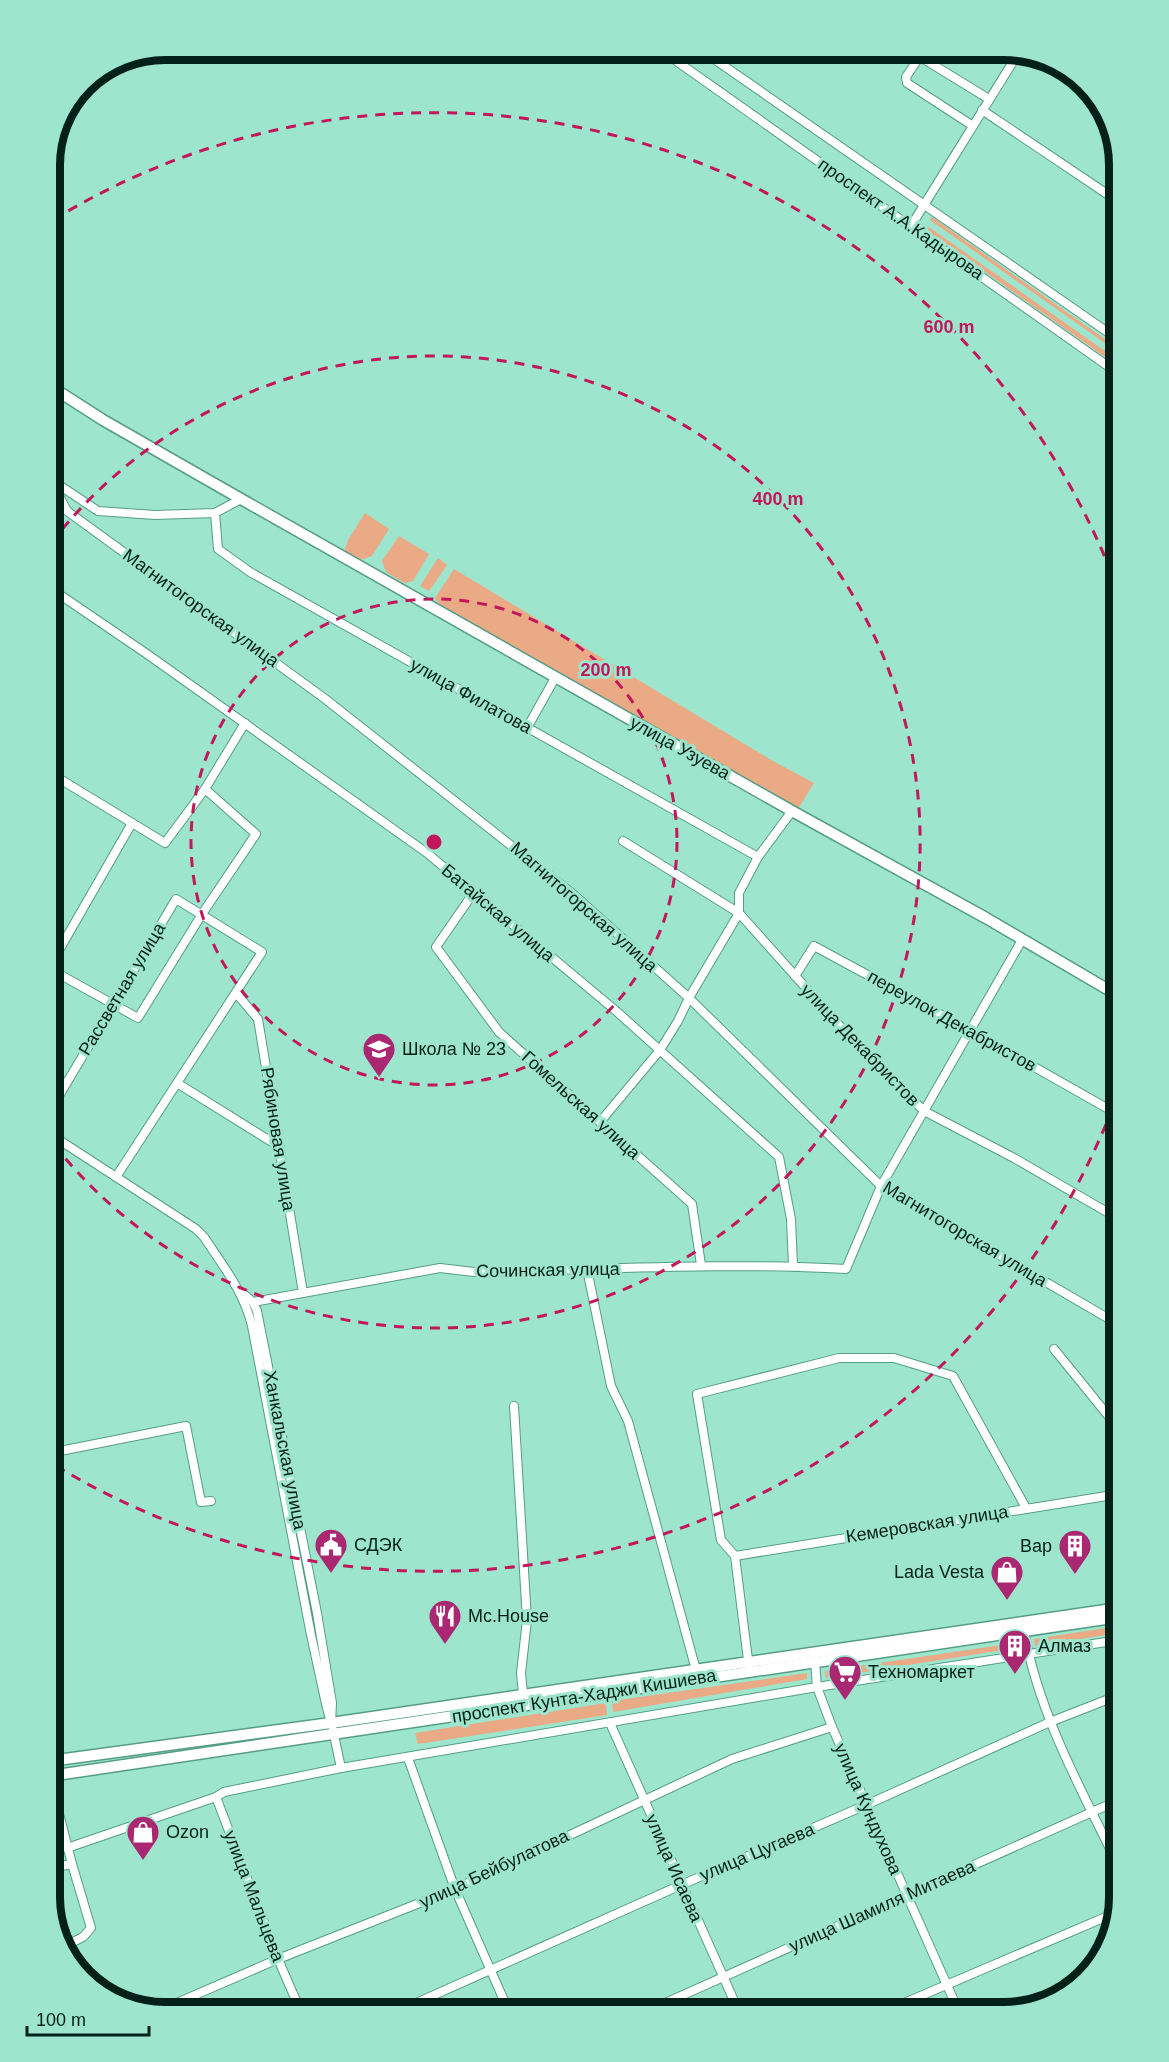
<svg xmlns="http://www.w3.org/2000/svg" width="1169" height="2062" font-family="Arial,sans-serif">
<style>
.green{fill:#eaaa85}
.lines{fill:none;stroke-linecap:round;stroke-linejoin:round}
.minor-casing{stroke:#569d87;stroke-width:10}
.major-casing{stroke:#569d87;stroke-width:13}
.minor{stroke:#fff;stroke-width:8}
.major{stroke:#fff;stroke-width:10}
.ring{fill:none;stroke:#c2185b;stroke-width:3;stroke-dasharray:10 8}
.labels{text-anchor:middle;stroke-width:6;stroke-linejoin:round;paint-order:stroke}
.street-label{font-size:18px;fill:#032119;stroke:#9de5cd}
.poi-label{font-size:18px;fill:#032119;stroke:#9de5cd;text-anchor:start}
.rim{fill:none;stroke:#032119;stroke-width:8}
.centre{fill:#c2185b;stroke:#9de5cd;stroke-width:3}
.ring-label{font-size:18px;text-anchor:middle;font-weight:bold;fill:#c2185b;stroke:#9de5cd;stroke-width:6;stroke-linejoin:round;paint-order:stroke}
</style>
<rect width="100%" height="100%" fill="#9de5cd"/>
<!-- green -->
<g class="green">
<polygon points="932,217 1119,349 1119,353 930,220"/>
<polygon points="926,225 1119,361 1119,367 923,228"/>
<polygon points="365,513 389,529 372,556 357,561 344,552 348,540"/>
<polygon points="399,536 429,554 413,581 404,583 386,572 382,561"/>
<polygon points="438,558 447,565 429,591 420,586"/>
<polygon points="454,569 771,760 814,783 798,809 442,609 435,598"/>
<polygon points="1119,1626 1119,1633 1035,1646 1034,1639"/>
<polygon points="1015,1643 1016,1648 826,1678 825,1671"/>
<polygon points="807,1673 807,1679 613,1712 612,1701"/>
<polygon points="606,1703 607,1715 418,1744 415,1733"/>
<path d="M50,1797L65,1853C62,1862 59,1863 50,1865Z"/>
</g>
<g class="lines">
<defs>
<g id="minor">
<polyline points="661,50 682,65 694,50"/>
<polyline points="701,50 1119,340"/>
<polyline points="682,65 1119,374"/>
<polyline points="982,110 1119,202"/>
<polyline points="973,126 907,83 906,77 918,59 922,58 989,99"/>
<polyline points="911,226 1019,52"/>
<polyline points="50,479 67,511 324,698 574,895 689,998 881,1186 1111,1320 1119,1330"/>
<polyline points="53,481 98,511 155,515 215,513 241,499"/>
<polyline points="215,513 218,549 250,572 758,857"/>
<polyline points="50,588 147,654 427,853 615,1010 779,1157 791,1219 793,1266"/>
<polyline points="527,728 555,678"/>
<polyline points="50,773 165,843 205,789 245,723"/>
<polyline points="1114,832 1119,835"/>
<polyline points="623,841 739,913 849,1036 924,1111 1014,1158 1119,1219"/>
<polyline points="474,892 436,947 499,1032 692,1204 701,1265"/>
<polyline points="50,966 132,823"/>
<polyline points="50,969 138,1018 202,914 256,834 205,789"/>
<polyline points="795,976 814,946 971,1031 1119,1115"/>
<polyline points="236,993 258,1019 303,1293"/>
<polyline points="50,1074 66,1084"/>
<polyline points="177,1083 280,1147"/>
<polyline points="50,1111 176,899 262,952 116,1177"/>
<polyline points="600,1122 660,1050 678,1021 689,998 739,913 739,893 758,857 792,811"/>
<path d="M50,1134L196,1229L204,1237C223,1266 244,1292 252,1326L311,1635L326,1704L331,1723L332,1703L317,1613L257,1311L253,1302L240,1291"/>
<polyline points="587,1269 611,1386 628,1421 696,1670"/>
<path d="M253,1302L440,1268L474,1272C598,1270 721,1262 846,1269L881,1186L1022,940"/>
<polyline points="1111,1320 1119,1307"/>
<polyline points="1054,1349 1119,1429"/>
<polyline points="514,1406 527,1620 521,1673 523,1694 517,1697"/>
<polyline points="50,1453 186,1426 201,1502 211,1501"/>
<polyline points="735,1556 1119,1494"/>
<path d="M1029,1628L1024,1631C1039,1715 1082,1791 1119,1867"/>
<polyline points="818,1661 815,1662 817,1687 832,1727 959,2012"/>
<polyline points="749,1668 735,1556 721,1540 697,1394 839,1358 894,1358 953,1376 1026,1508"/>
<polyline points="610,1723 739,2012"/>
<polyline points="333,1730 341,1768"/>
<polyline points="408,1758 455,1889 509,2012"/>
<polyline points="50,1779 72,1864 91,1928 83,1937 61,1948"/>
<polyline points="67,1848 216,1797"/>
<polyline points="50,1868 72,1864"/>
<polyline points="156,2012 278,1959 455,1889 732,1759 832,1727"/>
<polyline points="301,2012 278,1959 216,1797 224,1792 341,1768 817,1687 1119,1640"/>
<polyline points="396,2012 681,1885 866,1805 1050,1722 1119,1695"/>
<polyline points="645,2012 1119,1800"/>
<polyline points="883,2012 1115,1913"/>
</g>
<g id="major">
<polyline points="50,386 103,420 241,499 792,811 986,918 1119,996"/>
<polyline points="50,1761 331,1723 1119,1608"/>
<polyline points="50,1776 1119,1617"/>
</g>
</defs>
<!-- minor casing -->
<use href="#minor" class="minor-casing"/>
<!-- major casing -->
<use href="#major" class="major-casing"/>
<!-- minor -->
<use href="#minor" class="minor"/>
<!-- major -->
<use href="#major" class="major"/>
</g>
<!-- distance rings -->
<g class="ring">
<circle cx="434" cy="842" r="243"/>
<path d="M51 543A486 486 0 1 1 51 1141"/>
<path d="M1119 1091A729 729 0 0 1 53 1464M53 220A729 729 0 0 1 1119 593"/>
</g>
<!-- icons -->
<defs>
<symbol id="school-pin" viewBox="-11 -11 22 30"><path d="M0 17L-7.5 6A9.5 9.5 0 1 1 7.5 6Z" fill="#aa2771" stroke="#9de5cd"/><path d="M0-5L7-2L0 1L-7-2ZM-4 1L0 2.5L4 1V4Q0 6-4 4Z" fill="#fff"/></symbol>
<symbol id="civic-pin" viewBox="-11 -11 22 30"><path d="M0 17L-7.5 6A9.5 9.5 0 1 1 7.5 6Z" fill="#aa2771" stroke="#9de5cd"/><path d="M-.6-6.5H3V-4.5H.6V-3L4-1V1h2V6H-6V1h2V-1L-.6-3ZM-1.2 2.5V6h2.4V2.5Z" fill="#fff"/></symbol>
<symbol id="building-pin" viewBox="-11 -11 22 30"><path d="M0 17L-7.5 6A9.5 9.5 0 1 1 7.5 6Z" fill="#aa2771" stroke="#9de5cd"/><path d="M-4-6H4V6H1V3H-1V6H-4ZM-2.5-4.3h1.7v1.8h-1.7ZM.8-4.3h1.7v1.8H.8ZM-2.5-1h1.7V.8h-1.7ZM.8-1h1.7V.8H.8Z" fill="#fff"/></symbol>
<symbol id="shop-pin" viewBox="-11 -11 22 30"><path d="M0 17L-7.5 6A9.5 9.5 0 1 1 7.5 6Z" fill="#aa2771" stroke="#9de5cd"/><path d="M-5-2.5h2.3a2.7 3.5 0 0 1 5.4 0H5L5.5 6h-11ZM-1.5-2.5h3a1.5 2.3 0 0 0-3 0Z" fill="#fff"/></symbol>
<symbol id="restaurant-pin" viewBox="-11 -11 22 30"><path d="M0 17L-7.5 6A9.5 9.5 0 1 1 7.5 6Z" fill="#aa2771" stroke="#9de5cd"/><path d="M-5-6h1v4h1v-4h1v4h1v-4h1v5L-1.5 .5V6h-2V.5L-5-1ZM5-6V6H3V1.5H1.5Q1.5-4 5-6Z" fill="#fff"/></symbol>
<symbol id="supermarket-pin" viewBox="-11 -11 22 30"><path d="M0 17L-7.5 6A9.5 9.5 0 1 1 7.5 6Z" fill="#aa2771" stroke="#9de5cd"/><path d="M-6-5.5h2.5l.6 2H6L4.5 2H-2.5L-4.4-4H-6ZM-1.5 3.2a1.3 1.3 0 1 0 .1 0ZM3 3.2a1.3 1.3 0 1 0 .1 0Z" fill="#fff"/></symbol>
</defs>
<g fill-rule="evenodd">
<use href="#school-pin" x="360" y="1030" width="38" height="52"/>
<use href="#civic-pin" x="312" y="1526" width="38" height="52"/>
<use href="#building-pin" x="1056" y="1527" width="38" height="52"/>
<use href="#shop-pin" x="988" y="1553" width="38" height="52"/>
<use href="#restaurant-pin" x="426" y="1597" width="38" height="52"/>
<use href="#building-pin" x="996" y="1627" width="38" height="52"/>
<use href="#supermarket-pin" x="826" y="1653" width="38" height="52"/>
<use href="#shop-pin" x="124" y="1813" width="38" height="52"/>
</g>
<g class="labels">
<!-- street labels -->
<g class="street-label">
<text transform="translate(901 219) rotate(35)" y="6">проспект А.А.Кадырова</text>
<text transform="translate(201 608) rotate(36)" y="6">Магнитогорская улица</text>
<text transform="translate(471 696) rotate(29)" y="6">улица Филатова</text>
<text transform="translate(680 748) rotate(29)" y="6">улица Узуева</text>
<text transform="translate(584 907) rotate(41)" y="6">Магнитогорская улица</text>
<text transform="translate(498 913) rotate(40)" y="6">Батайская улица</text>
<text transform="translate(122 989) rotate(-59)" y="6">Рассветная улица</text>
<text transform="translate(952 1021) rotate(29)" y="6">переулок Декабристов</text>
<text transform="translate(860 1045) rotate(46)" y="6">улица Декабристов</text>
<text transform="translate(581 1105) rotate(42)" y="6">Гомельская улица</text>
<text transform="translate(278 1139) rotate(81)" y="6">Рябиновая улица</text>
<text transform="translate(965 1234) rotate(31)" y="6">Магнитогорская улица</text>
<text transform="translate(548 1270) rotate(-1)" y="6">Сочинская улица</text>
<text transform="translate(285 1450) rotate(79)" y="6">Ханкальская улица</text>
<text transform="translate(927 1524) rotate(-9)" y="6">Кемеровская улица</text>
<text transform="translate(584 1696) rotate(-9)" y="6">проспект Кунта-Хаджи Кишиева</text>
<text transform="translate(868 1809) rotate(66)" y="6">улица Кундухова</text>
<text transform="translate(757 1852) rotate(-23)" y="6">улица Цугаева</text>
<text transform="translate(674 1868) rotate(66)" y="6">улица Исаева</text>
<text transform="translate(494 1869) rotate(-25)" y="6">улица Бейбулатова</text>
<text transform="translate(254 1896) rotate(69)" y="6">улица Мальцева</text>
<text transform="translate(882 1906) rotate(-24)" y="6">улица Шамиля Митаева</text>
</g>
<!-- poi labels -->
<g class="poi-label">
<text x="402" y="1055">Школа № 23</text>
<text x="354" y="1551">СДЭК</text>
<text x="1052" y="1552" text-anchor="end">Вар</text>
<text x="984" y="1578" text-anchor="end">Lada Vesta</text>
<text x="468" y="1622">Mc.House</text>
<text x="1038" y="1652">Алмаз</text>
<text x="868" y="1678">Техномаркет</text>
<text x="166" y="1838">Ozon</text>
</g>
</g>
<!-- crop -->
<path d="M0 0H1169V2062H0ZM165 60H1004A105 105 0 0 1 1109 165V1897A105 105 0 0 1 1004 2002H165A105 105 0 0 1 60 1897V165A105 105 0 0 1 165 60Z" fill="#9de5cd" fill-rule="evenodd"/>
<path class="rim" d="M165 60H1004A105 105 0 0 1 1109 165V1897A105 105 0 0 1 1004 2002H165A105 105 0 0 1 60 1897V165A105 105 0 0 1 165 60Z"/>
<circle cx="434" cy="842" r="9" class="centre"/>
<g class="ring-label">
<text x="949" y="333">600 m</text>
<text x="778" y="505">400 m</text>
<text x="606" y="676">200 m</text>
</g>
<!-- scale -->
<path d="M27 2026v9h122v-9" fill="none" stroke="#032119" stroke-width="3"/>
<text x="36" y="2026" font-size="18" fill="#032119" stroke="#9de5cd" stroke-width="4.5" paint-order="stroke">100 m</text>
</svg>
